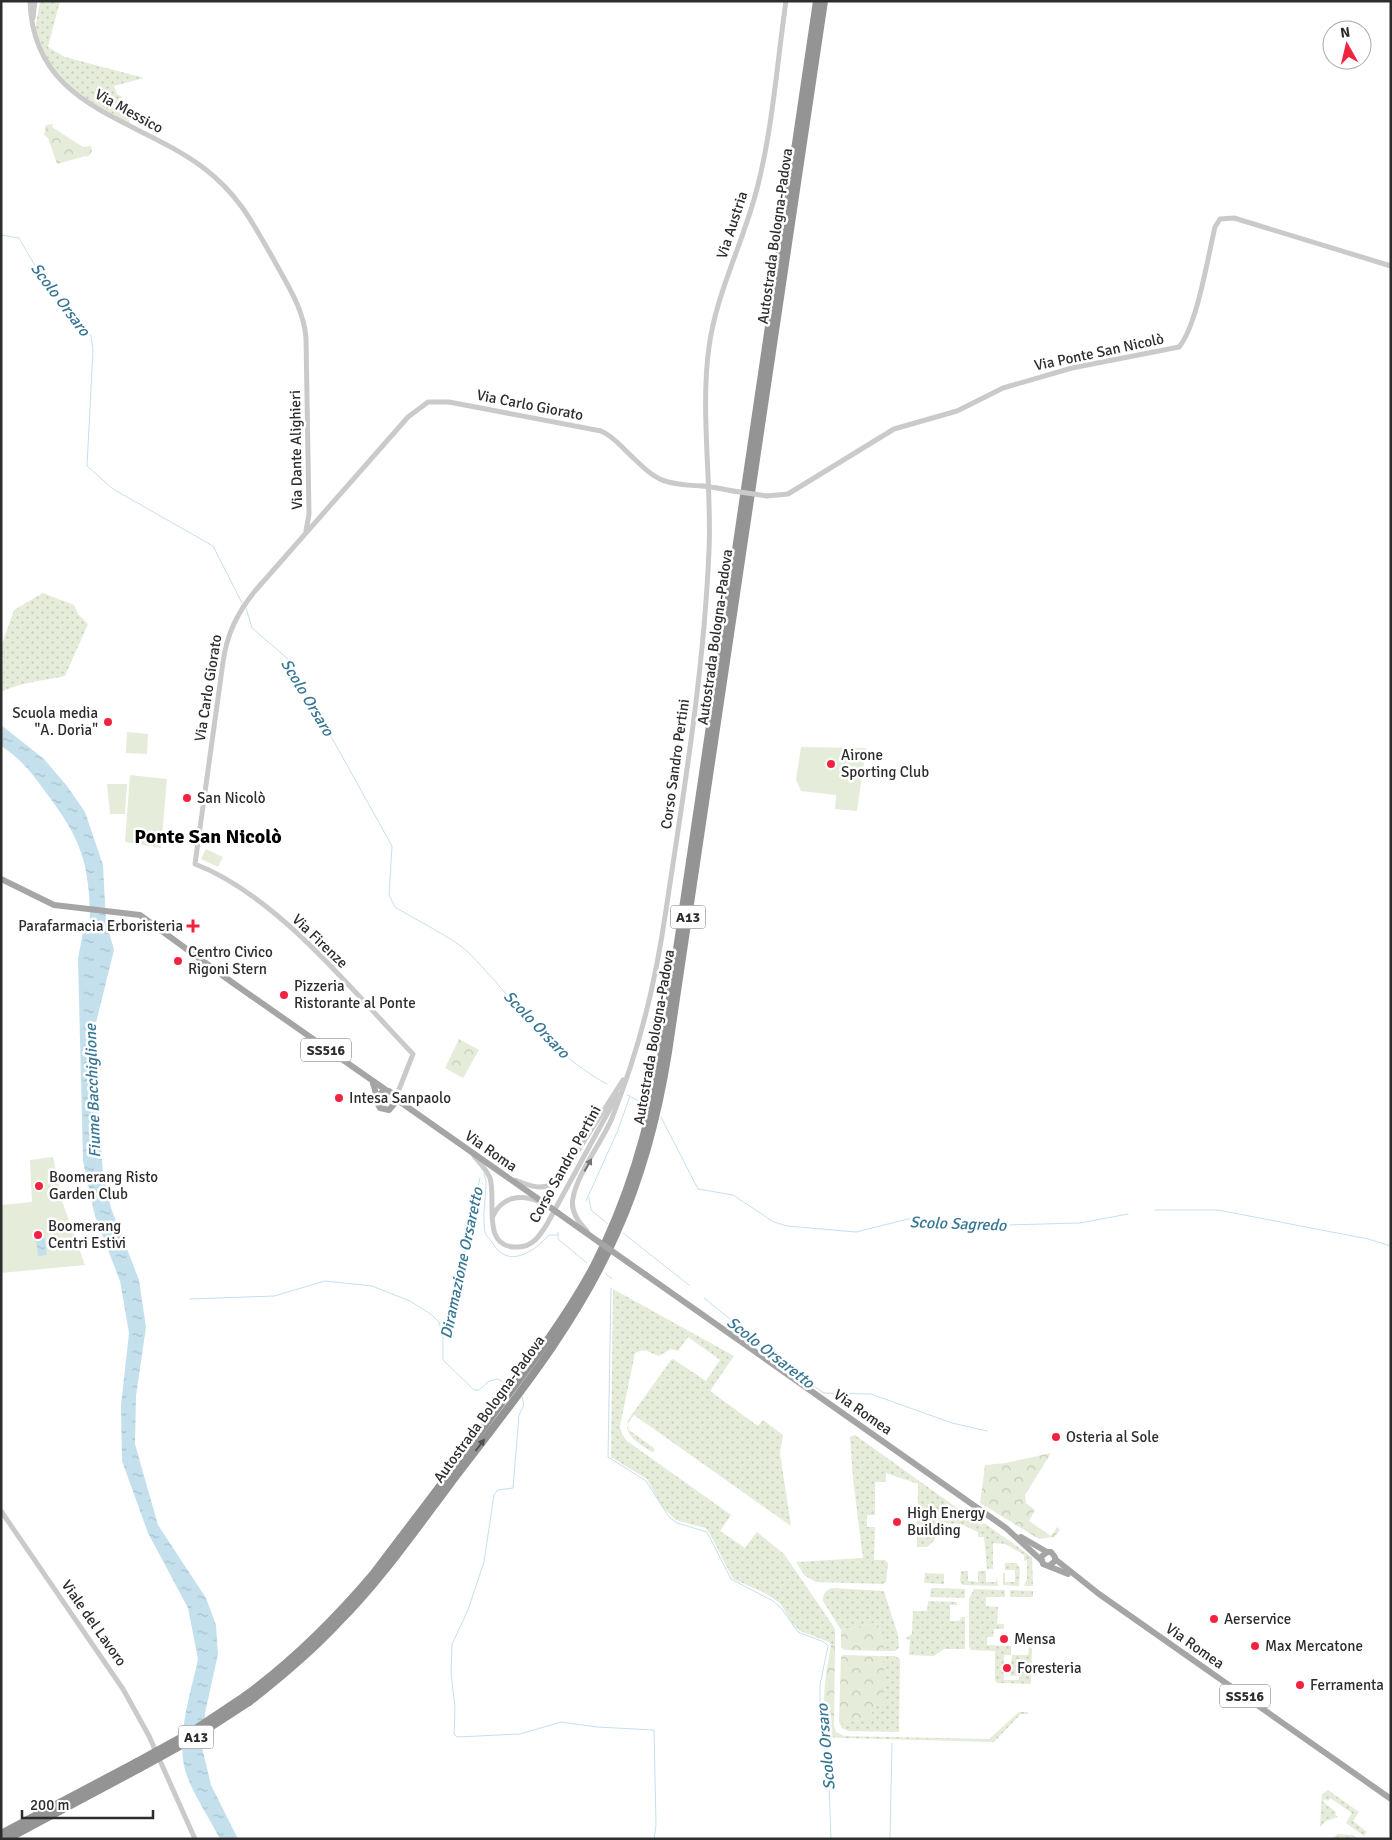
<svg xmlns="http://www.w3.org/2000/svg" width="1392" height="1840" font-family="Signika,sans-serif">
<style>
.grass{fill:url(#grass-dots)}
.forest{fill:url(#forest-crowns)}
.garden{fill:#e5ecda}
.water{fill:url(#water-ripples)}
.lines{fill:none;stroke-linecap:round;stroke-linejoin:round}
.stream{stroke:#c4e0ed;stroke-width:1}
.tertiary{stroke:#cacaca;stroke-width:5}
.primary{stroke:#a5a5a5;stroke-width:6}
.motorway{stroke:#949494;stroke-width:8}
.tertiary-bridge{stroke:#cacaca;stroke-width:5}
.primary-bridge{stroke:#a5a5a5;stroke-width:6}
.motorway-bridge{stroke:#949494;stroke-width:8}
.oneway{fill:#747474}
.oneway2{fill:#515151}
.poi-dot{fill:#f12340;stroke:#fff;stroke-width:2}
.labels{text-anchor:middle;stroke-width:5;stroke-linejoin:round;paint-order:stroke}
.shield{fill:#fff;stroke:#6c6c6c;stroke-width:1}
.shield-label{font-size:14px;font-weight:bold;fill:#2d2d2d}
.street-label{font-size:15px;fill:#2d2d2d;stroke:#fff}
.poi-label{font-size:15px;fill:#2d2d2d;stroke:#fff;text-anchor:start}
.water-label{font-size:16px;font-style:italic;fill:#367694;stroke:#fff}
.district-label{font-size:20px;font-weight:bold;fill:#000;stroke:#fff}
</style>
<defs>
<pattern id="grass-dots" width="8" height="8" patternUnits="userSpaceOnUse" patternTransform="scale(1.25)"><rect width="8" height="8" fill="#e5ecda"/><path d="M2 2h.1M6 6h.1" fill="none" stroke="#c5cbbb" stroke-width="1.8" stroke-linecap="round"/></pattern>
<pattern id="forest-crowns" width="20" height="18" patternUnits="userSpaceOnUse" patternTransform="scale(1.25)"><rect width="20" height="18" fill="#e5ecda"/><path d="M2 6a3 3 0 1 1 6 0M12 15a3 3 0 1 1 6 0" fill="none" stroke="#c5cbbb"/></pattern>
<pattern id="water-ripples" width="26" height="14" patternUnits="userSpaceOnUse" patternTransform="scale(1.25)"><rect width="26" height="14" fill="#c4e0ed"/><path d="M2 4q2-2 4 0t4 0M15 11q2-2 4 0t4 0" fill="none" stroke="#a9c0cc"/></pattern>
</defs>
<rect width="100%" height="100%" fill="#fff"/>
<!-- grass -->
<g class="grass">
<path d="M40,1H60L48,47L65,57L144,78L114,86L117,94L122,97L132,129C90,107 33,79 36,24C37,17 39,9 40,1Z"/>
<path d="M43,593L74,605L78,614L88,624L65,676C43,681 21,682 1,692V647L14,610Z"/>
<circle cx="386" cy="1100" r="6"/>
<path d="M613,1289L734,1356L710,1391L758,1426L763,1420L783,1435L780,1453L791,1526L634,1415L627,1425L629,1430L654,1448V1451L652,1452C640,1444 623,1436 628,1420L671,1360L673,1359L706,1381L720,1360L688,1337L678,1351L671,1349L659,1356C649,1353 646,1347 635,1353L620,1426L622,1434L627,1441L731,1515L720,1531L745,1548L757,1532L784,1554L832,1624L835,1630V1644L831,1645L829,1642L800,1631L792,1623L780,1603L765,1593L733,1579L709,1532L705,1528L676,1520L662,1507L647,1479L611,1457Z"/>
<polygon points="855,1435 981,1525 984,1523 1032,1557 1033,1586 1024,1586 1027,1579 1027,1560 1024,1561 1024,1555 1005,1544 993,1543 993,1569 987,1569 984,1537 978,1537 978,1532 961,1524 937,1523 935,1525 935,1540 927,1547 917,1547 918,1484 886,1473 886,1482 875,1482 875,1515 867,1515 867,1527 875,1527 874,1560 885,1560 888,1563 886,1582 883,1584 816,1582 805,1576 796,1562 863,1558 853,1479 850,1437"/>
<polygon points="1005,1563 1017,1563 1020,1569 1019,1586 1003,1585 1003,1573 1005,1573 1005,1582 1015,1582 1015,1570 1005,1570"/>
<polygon points="961,1571 968,1571 968,1581 978,1582 978,1571 986,1571 986,1582 996,1582 997,1577 998,1586 963,1585 960,1581"/>
<polygon points="925,1573 944,1574 944,1584 924,1583"/>
<path d="M831,1588L884,1591L898,1635L899,1648L895,1651H885L881,1629L876,1623L841,1630L823,1601C823,1594 825,1591 831,1588Z"/>
<polygon points="931,1588 965,1589 965,1598 930,1597"/>
<polygon points="974,1589 1005,1590 1005,1597 986,1597 986,1606 998,1607 997,1624 1004,1624 1004,1629 994,1629 993,1637 987,1637 987,1645 1011,1646 1011,1655 1004,1655 1004,1680 1019,1680 1019,1676 1010,1676 1012,1655 1028,1655 1029,1647 1032,1648 1031,1684 997,1683 995,1680 995,1651 971,1650 969,1647 969,1599"/>
<polygon points="1010,1590 1033,1591 1033,1597 1010,1597"/>
<polygon points="928,1601 957,1602 957,1605 950,1605 950,1621 960,1621 961,1617 965,1617 965,1649 944,1649 934,1656 909,1655 910,1640 905,1639 912,1634 913,1611 927,1611"/>
<polygon points="879,1656 895,1656 900,1659 899,1732 848,1731 842,1728 839,1722 847,1723 869,1718 876,1703 884,1703 884,1665"/>
<polygon points="1019,1712 1028,1712 1028,1714 1021,1714 994,1742 843,1738 844,1736 989,1739"/>
<polygon points="1328,1790 1359,1812 1353,1821 1367,1832 1364,1836 1346,1823 1352,1813 1330,1798 1328,1801 1325,1799 1323,1802 1336,1812 1335,1814 1338,1817 1326,1821 1320,1827 1322,1794"/>
<polygon points="1338,1834 1353,1835 1358,1839 1331,1839"/>
</g>
<!-- forest -->
<g class="forest">
<polygon points="53,124 52,127 83,147 91,146 92,151 88,157 86,156 57,164 48,138 44,135 46,125"/>
<polygon points="459,1039 479,1050 463,1078 445,1068"/>
<polygon points="1051,1453 1025,1495 1026,1503 1035,1510 1029,1521 1051,1536 1057,1527 1060,1530 1054,1537 1039,1539 980,1503 985,1465 1006,1463"/>
<polygon points="876,1623 881,1629 885,1651 844,1650 841,1647 841,1630"/>
<path d="M835,1644L834,1726L836,1732L844,1736L843,1738L827,1737C821,1703 825,1679 831,1645Z"/>
<polygon points="843,1655 879,1656 884,1665 884,1704 876,1703 870,1718 847,1723 839,1722 841,1657"/>
</g>
<!-- garden -->
<g class="garden">
<polygon points="127,732 148,734 147,754 126,753"/>
<polygon points="801,747 866,748 857,811 835,809 836,795 801,791 796,780"/>
<polygon points="130,775 167,779 161,848 125,842"/>
<polygon points="107,784 127,784 125,814 110,814"/>
<polygon points="206,849 223,857 218,867 201,859"/>
<polygon points="53,1157 62,1201 85,1265 1,1273 1,1205 32,1202 30,1160"/>
</g>
<!-- water -->
<g class="water">
<path d="M1,725L44,759L67,786L85,812L103,865L106,922L114,950L93,1035L103,1173L111,1208L139,1280L146,1327L136,1396L135,1444L158,1525L206,1598L216,1625L218,1654L205,1713L202,1747L211,1785L238,1839H220C209,1817 192,1793 185,1770C176,1735 191,1693 198,1659L188,1608L148,1533L122,1461L121,1405L129,1333L120,1281L95,1216L83,1161L78,959L83,932L90,922C90,862 80,837 44,790C31,772 20,758 1,746Z"/>
<polygon points="45,1238 47,1255 38,1256 36,1239"/>
</g>
<g class="lines">
<!-- stream -->
<g class="stream">
<polyline points="1,235 19,238 38,271 91,336 93,350 87,466 113,489 213,546 242,603"/>
<path d="M246,608L252,628L288,659L392,846L389,895L395,907C414,919 455,939 469,953C513,998 550,1054 607,1084"/>
<polyline points="631,1097 647,1105"/>
<polyline points="661,1117 698,1189 733,1195 774,1222 787,1226 856,1232 912,1218 967,1225 1006,1225 1080,1223 1128,1214"/>
<path d="M484,1174L486,1181C486,1197 482,1217 485,1232C486,1236 490,1239 492,1242C507,1270 534,1252 549,1235H557"/>
<polyline points="480,1178 446,1332 443,1337 443,1360 474,1390 479,1390 489,1381 498,1379 504,1383"/>
<polyline points="589,1198 591,1210 608,1224"/>
<polyline points="586,1201 618,1130 630,1096 627,1095"/>
<polyline points="1155,1210 1218,1210 1368,1239 1391,1246"/>
<polyline points="558,1232 558,1239 587,1263"/>
<polyline points="623,1233 689,1285"/>
<polyline points="606,1274 612,1279"/>
<polyline points="611,1288 608,1457 646,1481 669,1517 677,1523 707,1532 731,1579 773,1601 781,1608 798,1632 824,1642 828,1646 820,1685 820,1702 828,1757 831,1839"/>
<polyline points="704,1298 756,1340 771,1356 824,1393 871,1394 952,1423 987,1431"/>
<polyline points="190,1299 274,1296 325,1281 372,1286 410,1301 432,1315 439,1322 443,1337"/>
<polyline points="522,1397 524,1405 519,1415 513,1488 498,1490 494,1495 484,1562 468,1610 452,1644 451,1672 455,1708 454,1734 457,1737 520,1734 561,1722 597,1727 654,1730 656,1825 654,1839"/>
<polyline points="974,1510 981,1517"/>
<polyline points="890,1839 892,1743"/>
</g>
<!-- tertiary -->
<g class="tertiary">
<path d="M30,1C33,109 136,116 205,169C239,195 254,225 275,262C288,286 304,310 306,338L309,514L306,531"/>
<polyline points="33,18 35,1"/>
<polyline points="717,488 733,491"/>
<path d="M767,496L788,494L894,429L957,411L1003,388L1072,368L1179,347C1197,326 1208,256 1215,227L1220,219L1234,218L1391,266"/>
<path d="M396,1097L413,1054C352,991 278,896 195,864L223,662C227,634 237,613 255,591L408,417L428,402H449L601,431C611,435 618,443 625,450C656,480 659,484 703,486"/>
<path d="M474,1156C480,1163 487,1170 490,1178C497,1200 480,1249 518,1247C533,1247 540,1235 547,1224L618,1094"/>
<path d="M515,1180C532,1187 545,1192 560,1179L623,1080"/>
<path d="M493,1216C502,1196 521,1194 540,1202"/>
<path d="M587,1231C578,1222 570,1211 573,1198C577,1174 602,1142 612,1118C640,1047 655,985 666,910C684,790 704,671 709,550C712,484 700,411 709,347C716,295 741,247 755,196C772,136 777,63 786,1"/>
<polyline points="1,1511 123,1689 149,1736 195,1839"/>
</g>
<!-- primary -->
<g class="primary">
<polyline points="1,879 54,905 140,915 233,983 386,1090"/>
<path d="M373,1084C377,1092 375,1101 380,1108L389,1110L396,1102L394,1094L389,1091H383L377,1097"/>
<polyline points="396,1099 547,1205"/>
<polyline points="558,1213 599,1242"/>
<polyline points="646,1275 1006,1528 1041,1560"/>
<polyline points="1021,1537 1047,1552"/>
<polyline points="1055,1559 1099,1594 1391,1799"/>
<polyline points="1050,1565 1055,1561 1055,1557 1051,1552 1047,1552 1041,1557 1043,1564 1068,1574"/>
</g>
<!-- motorway -->
<g class="motorway">
<path d="M245,1696C294,1660 335,1619 374,1573C414,1520 455,1467 494,1413C530,1365 566,1318 594,1266C629,1198 650,1125 662,1051L817,1"/>
<path d="M249,1702C281,1677 311,1652 338,1623C380,1581 414,1532 450,1484C510,1405 576,1326 616,1234C642,1176 658,1115 668,1052L824,1"/>
<polyline points="1,1834 137,1762"/>
<polyline points="7,1839 140,1768"/>
</g>
<!-- tertiary-bridge -->
<g class="tertiary-bridge">
<polyline points="703,486 717,488"/>
<polyline points="733,491 767,496"/>
</g>
<!-- primary-bridge -->
<g class="primary-bridge">
<polyline points="547,1205 558,1213"/>
<polyline points="599,1242 646,1275"/>
</g>
<!-- motorway-bridge -->
<g class="motorway-bridge">
<polyline points="137,1762 188,1734 245,1696"/>
<polyline points="140,1768 189,1741 249,1702"/>
</g>
</g>
<!-- one-way arrows -->
<defs><path id="oneway-solid" d="M-6-.8H1V-3.2L6.5 0L1 3.2V.8H-6Z" transform="scale(1.25)"/></defs>
<use class="oneway" href="#oneway-solid" transform="translate(588 1165) rotate(-61)"/>
<use class="oneway2" href="#oneway-solid" transform="translate(480 1445) rotate(-53)"/>
<!-- markers -->
<g class="poi-dot">
<circle cx="108" cy="722" r="5"/>
<circle cx="831" cy="764" r="5"/>
<circle cx="187" cy="798" r="5"/>
<path d="M190.5 918.5h5v5h5v5h-5v5h-5v-5h-5v-5h5z"/>
<circle cx="178" cy="961" r="5"/>
<circle cx="284" cy="995" r="5"/>
<circle cx="339" cy="1098" r="5"/>
<circle cx="39" cy="1186" r="5"/>
<circle cx="38" cy="1235" r="5"/>
<circle cx="1056" cy="1437" r="5"/>
<circle cx="897" cy="1522" r="5"/>
<circle cx="1214" cy="1619" r="5"/>
<circle cx="1004" cy="1639" r="5"/>
<circle cx="1255" cy="1646" r="5"/>
<circle cx="1007" cy="1668" r="5"/>
<circle cx="1300" cy="1685" r="5"/>
</g>
<g class="labels">
<!-- shield labels -->
<g class="shield">
<rect x="670.5" y="905.5" width="35" height="23" rx="4"/>
<rect x="301" y="1038.5" width="50" height="23" rx="4"/>
<rect x="1220" y="1684.5" width="50" height="23" rx="4"/>
<rect x="178.5" y="1725.5" width="35" height="23" rx="4"/>
</g>
<g class="shield-label">
<text x="688" y="922">A13</text>
<text x="326" y="1055">SS516</text>
<text x="1245" y="1701">SS516</text>
<text x="196" y="1742">A13</text>
</g>
<!-- street labels -->
<g class="street-label">
<text transform="translate(129 111) rotate(29)" y="5">Via Messico</text>
<text transform="translate(732 225) rotate(-72)" y="5">Via Austria</text>
<text transform="translate(775 236) rotate(-82)" y="5">Autostrada Bologna-Padova</text>
<text transform="translate(1099 352) rotate(-12)" y="5">Via Ponte San Nicolò</text>
<text transform="translate(530 405) rotate(11)" y="5">Via Carlo Giorato</text>
<text transform="translate(296 450) rotate(-91)" y="5">Via Dante Alighieri</text>
<text transform="translate(715 637) rotate(-82)" y="5">Autostrada Bologna-Padova</text>
<text transform="translate(208 688) rotate(-81)" y="5">Via Carlo Giorato</text>
<text transform="translate(675 764) rotate(-82)" y="5">Corso Sandro Pertini</text>
<text transform="translate(320 941) rotate(44)" y="5">Via Firenze</text>
<text transform="translate(654 1037) rotate(-80)" y="5">Autostrada Bologna-Padova</text>
<text transform="translate(491 1151) rotate(35)" y="5">Via Roma</text>
<text transform="translate(565 1164) rotate(-61)" y="5">Corso Sandro Pertini</text>
<text transform="translate(489 1409) rotate(-54)" y="5">Autostrada Bologna-Padova</text>
<text transform="translate(863 1412) rotate(35)" y="5">Via Romea</text>
<text transform="translate(94 1623) rotate(55)" y="5">Viale del Lavoro</text>
<text transform="translate(1195 1646) rotate(35)" y="5">Via Romea</text>
</g>
<!-- poi labels -->
<g class="poi-label">
<text x="98" y="718" text-anchor="end">Scuola media<tspan x="98" dy="17">"A. Doria"</tspan></text>
<text x="841" y="760">Airone<tspan x="841" dy="17">Sporting Club</tspan></text>
<text x="197" y="803">San Nicolò</text>
<text x="183" y="931" text-anchor="end">Parafarmacia Erboristeria</text>
<text x="188" y="957">Centro Civico<tspan x="188" dy="17">Rigoni Stern</tspan></text>
<text x="294" y="991">Pizzeria<tspan x="294" dy="17">Ristorante al Ponte</tspan></text>
<text x="349" y="1103">Intesa Sanpaolo</text>
<text x="49" y="1182">Boomerang Risto<tspan x="49" dy="17">Garden Club</tspan></text>
<text x="48" y="1231">Boomerang<tspan x="48" dy="17">Centri Estivi</tspan></text>
<text x="1066" y="1442">Osteria al Sole</text>
<text x="907" y="1518">High Energy<tspan x="907" dy="17">Building</tspan></text>
<text x="1224" y="1624">Aerservice</text>
<text x="1014" y="1644">Mensa</text>
<text x="1265" y="1651">Max Mercatone</text>
<text x="1017" y="1673">Foresteria</text>
<text x="1310" y="1690">Ferramenta</text>
</g>
<!-- water labels -->
<g class="water-label">
<text transform="translate(61 299) rotate(53)" y="6">Scolo Orsaro</text>
<text transform="translate(308 697) rotate(59)" y="6">Scolo Orsaro</text>
<text transform="translate(537 1024) rotate(46)" y="6">Scolo Orsaro</text>
<text transform="translate(92 1091) rotate(-92)" y="6">Fiume Bacchiglione</text>
<text transform="translate(958 1223) rotate(2)" y="6">Scolo Sagredo</text>
<text transform="translate(461 1263) rotate(-78)" y="6">Diramazione Orsaretto</text>
<text transform="translate(771 1352) rotate(38)" y="6">Scolo Orsaretto</text>
<text transform="translate(825 1747) rotate(-95)" y="6">Scolo Orsaro</text>
</g>
<!-- district labels -->
<g class="district-label">
<text x="208" y="843">Ponte San Nicolò</text>
</g>
</g>
<!-- border -->
<rect width="1392" height="1840" fill="none" stroke="#2d2d2d" stroke-width="5"/>
<!-- north arrow -->
<g transform="translate(1347 45) rotate(352)"><circle r="24" fill="#ffffff" stroke="#ababab"/>
<path d="M0-4L9 19L0 12L-9 19Z" fill="#f12340"/>
<text y="-8" font-size="14" font-weight="bold" text-anchor="middle" fill="#2d2d2d">N</text>
</g>
<!-- scale -->
<path d="M22 1810v8h131v-8" fill="none" stroke="#2d2d2d" stroke-width="2.5"/>
<text x="30" y="1810" font-size="15" fill="#2d2d2d" stroke="#ffffff" stroke-width="4" paint-order="stroke">200 m</text>
</svg>
